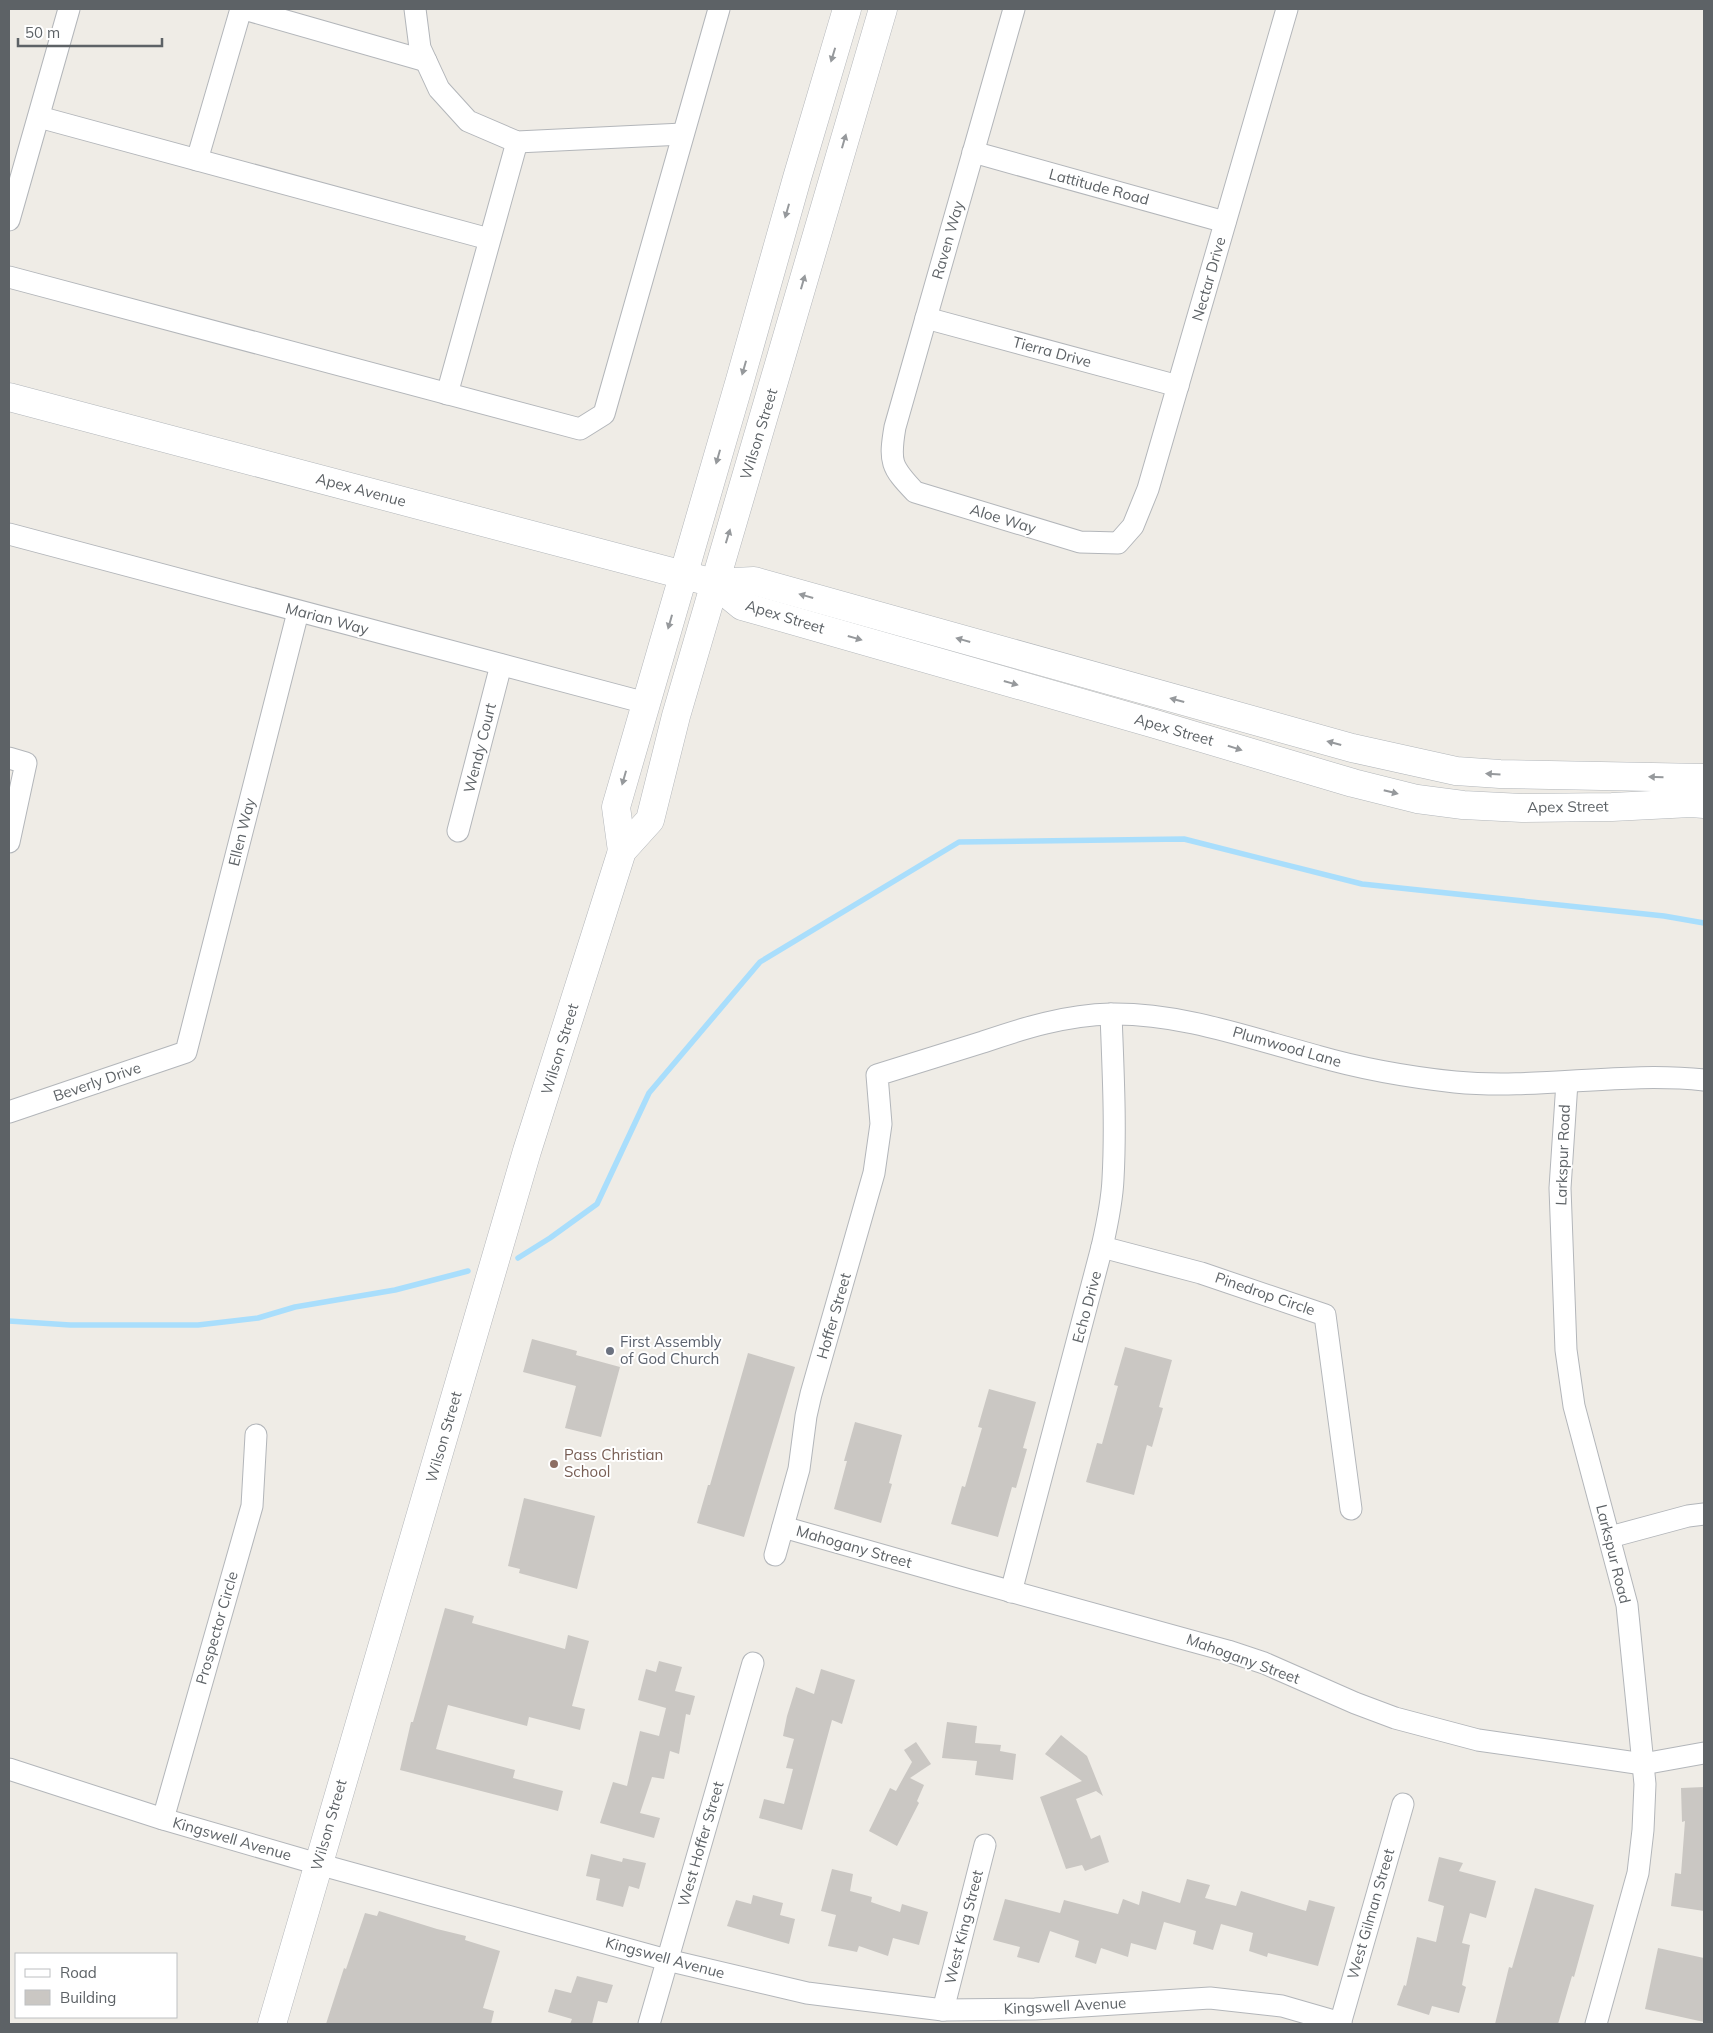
<svg xmlns="http://www.w3.org/2000/svg" width="1713" height="2033" font-family="Mulish,sans-serif">
<style>
.lines{fill:none;stroke-linecap:round;stroke-linejoin:round}
.stream{stroke:#a9defc;stroke-width:5.5}
.building{fill:#cac7c3}
.minor-casing{stroke:#b3b6ba;stroke-width:23}
.tertiary-casing{stroke:#b3b6ba;stroke-width:29}
.secondary-casing{stroke:#b2b6ba;stroke-width:29}
.minor{stroke:#fff;stroke-width:21}
.tertiary{stroke:#fff;stroke-width:28}
.secondary{stroke:#fff;stroke-width:28}
.oneway{fill:#96999c}
.worship-dot{fill:#6b7280;stroke:#fff;stroke-width:2}
.education-dot{fill:#8d6e63;stroke:#fff;stroke-width:2}
.labels{text-anchor:middle;stroke-width:4;stroke-linejoin:round;paint-order:stroke}
.street-label{font-size:15px;fill:#5d6266;stroke:#fff}
.worship-label{font-size:15px;fill:#5b616d;stroke:#fff;text-anchor:start}
.education-label{font-size:15px;fill:#785e54;stroke:#fff;text-anchor:start}
</style>
<rect width="100%" height="100%" fill="#efece6"/>
<g class="lines">
<!-- stream -->
<g class="stream">
<polyline points="518,1258 550,1238 597,1204 649,1093 760,962 959,842 1184,839 1362,884 1664,916 1704,923"/>
<polyline points="9,1321 70,1325 198,1325 258,1318 295,1307 395,1290 468,1271"/>
</g>
</g>
<!-- building -->
<g class="building">
<polygon points="532,1339 577,1351 576,1355 620,1367 601,1437 565,1428 576,1386 523,1372"/>
<polygon points="1125,1347 1172,1360 1159,1407 1163,1408 1152,1447 1147,1445 1134,1495 1086,1482 1097,1443 1102,1444 1118,1386 1114,1385"/>
<polygon points="748,1353 795,1367 744,1537 697,1523 708,1485 710,1485"/>
<polygon points="989,1389 1036,1402 1023,1448 1027,1449 1016,1488 1012,1487 998,1537 951,1524 962,1486 965,1487 982,1428 978,1427"/>
<polygon points="855,1422 902,1435 889,1483 892,1484 881,1523 834,1509 847,1461 844,1461"/>
<polygon points="524,1498 595,1516 577,1589 519,1573 520,1569 508,1566"/>
<polygon points="445,1608 474,1616 472,1623 565,1649 568,1635 589,1641 572,1706 585,1709 580,1730 529,1717 527,1726 448,1705 436,1749 515,1770 513,1778 563,1791 558,1811 400,1770 411,1722 413,1722"/>
<polygon points="659,1661 682,1667 675,1691 695,1696 690,1715 686,1714 679,1754 670,1751 664,1779 652,1777 640,1813 660,1818 654,1838 600,1823 613,1782 627,1786 640,1731 659,1736 666,1708 638,1700 646,1669 656,1672"/>
<polygon points="821,1669 855,1680 842,1724 832,1720 802,1830 759,1818 764,1799 784,1804 793,1769 786,1768 794,1739 783,1736 787,1716 796,1687 814,1694"/>
<polygon points="947,1722 977,1726 975,1743 1001,1745 1000,1751 1016,1754 1013,1780 975,1775 977,1761 942,1758"/>
<polygon points="1061,1735 1087,1756 1103,1796 1096,1791 1076,1799 1091,1839 1100,1835 1109,1862 1085,1871 1082,1865 1066,1869 1040,1797 1082,1781 1045,1754"/>
<polygon points="916,1742 931,1764 910,1778 924,1785 917,1801 919,1803 897,1846 869,1831 890,1788 896,1791 912,1762 904,1750"/>
<polygon points="1704,1787 1704,1911 1671,1906 1675,1873 1681,1874 1685,1821 1682,1822 1681,1788"/>
<polygon points="591,1854 622,1862 623,1858 646,1863 639,1889 629,1886 623,1907 596,1900 600,1879 586,1876"/>
<polygon points="1439,1857 1463,1863 1459,1871 1496,1881 1486,1918 1470,1913 1462,1943 1470,1945 1462,1985 1466,1987 1459,2013 1432,2006 1429,2015 1397,2005 1404,1985 1406,1986 1417,1937 1436,1942 1444,1906 1428,1901"/>
<polygon points="832,1869 853,1874 850,1891 872,1897 871,1902 900,1912 902,1904 928,1912 919,1945 893,1938 888,1956 859,1946 857,1952 828,1946 836,1915 821,1911"/>
<polygon points="1187,1879 1210,1885 1205,1898 1236,1906 1241,1891 1306,1911 1309,1900 1335,1907 1318,1966 1268,1953 1267,1957 1249,1951 1253,1933 1221,1924 1213,1950 1193,1944 1196,1931 1164,1922 1156,1950 1131,1943 1128,1957 1101,1948 1096,1964 1075,1957 1079,1941 1050,1931 1039,1963 1017,1957 1020,1947 993,1940 1005,1899 1060,1913 1064,1900 1118,1914 1123,1899 1139,1905 1142,1891 1180,1903"/>
<polygon points="1535,1888 1594,1905 1574,1977 1572,1976 1558,2024 1495,2024 1509,1967 1512,1968"/>
<polygon points="753,1895 783,1903 780,1915 795,1919 789,1944 727,1926 736,1900 751,1904"/>
<polygon points="379,1911 437,1929 466,1936 465,1940 500,1951 483,2008 494,2011 491,2024 326,2024 344,1968 346,1969 365,1913 377,1916"/>
<polygon points="1658,1948 1704,1958 1704,2022 1645,2009"/>
<polygon points="577,1976 613,1985 607,2003 598,2001 592,2024 570,2024 572,2019 548,2012 555,1989 571,1993"/>
</g>
<g class="lines">
<defs>
<g id="minor">
<polyline points="244,9 426,61"/>
<polyline points="415,9 420,48 439,89 468,121 517,142 683,134"/>
<path d="M1014,9L895,427C889,462 891,467 915,492L1080,542L1118,543L1133,526L1148,489L1287,9"/>
<polyline points="39,117 489,239"/>
<polyline points="973,152 1225,222"/>
<polyline points="197,160 241,9"/>
<polyline points="9,220 69,9"/>
<polyline points="9,277 580,429 604,414 719,9"/>
<polyline points="926,318 1178,386"/>
<polyline points="447,394 517,142"/>
<polyline points="9,534 646,703"/>
<polyline points="9,758 26,763 9,842"/>
<polyline points="458,831 501,665"/>
<polyline points="1567,1082 1560,1188 1566,1350 1574,1406 1627,1605 1645,1784 1643,1830 1638,1873 1596,2024"/>
<polyline points="9,1112 186,1052 298,612"/>
<polyline points="1102,1247 1201,1273 1325,1315 1351,1509"/>
<polyline points="783,1527 966,1579 1228,1651 1264,1663 1355,1703 1395,1718 1478,1740 1643,1764 1704,1753"/>
<polyline points="1610,1537 1688,1516 1704,1514"/>
<path d="M775,1555L799,1469L806,1416L811,1394L874,1173L881,1124L877,1075C913,1064 948,1053 983,1042C1024,1028 1066,1015 1111,1014C1182,1013 1249,1038 1317,1056C1362,1069 1408,1077 1455,1082C1538,1090 1621,1071 1704,1080"/>
<path d="M1011,1592L1102,1247C1107,1225 1112,1202 1113,1179C1116,1124 1113,1069 1111,1014"/>
<polyline points="9,1769 163,1819 318,1864 667,1960 807,1993 943,2010 1035,2009 1210,1998 1282,2006 1341,2023"/>
<polyline points="163,1819 252,1506 256,1435"/>
<polyline points="943,2010 985,1845"/>
<polyline points="649,2024 753,1663"/>
<polyline points="1340,2024 1403,1804"/>
</g>
<g id="tertiary">
<polyline points="622,851 616,807 740,380 797,178 847,9"/>
<polyline points="272,2024 527,1151 622,851 650,820 676,716 883,9"/>
</g>
<g id="secondary">
<polyline points="9,397 714,583 754,581 1352,748 1456,771 1500,774 1704,778"/>
<polyline points="714,583 742,606 1155,724 1353,783 1417,799 1463,805 1522,808 1612,807 1691,803 1704,804"/>
</g>
</defs>
<!-- minor casing -->
<use href="#minor" class="minor-casing"/>
<!-- tertiary casing -->
<use href="#tertiary" class="tertiary-casing"/>
<!-- secondary casing -->
<use href="#secondary" class="secondary-casing"/>
<!-- minor -->
<use href="#minor" class="minor"/>
<!-- tertiary -->
<use href="#tertiary" class="tertiary"/>
<!-- secondary -->
<use href="#secondary" class="secondary"/>
</g>
<!-- one-way arrows -->
<defs><path id="oneway-solid" d="M-6-.8H1V-3.2L6.5 0L1 3.2V.8H-6Z" transform="scale(1.25)"/></defs>
<g class="oneway">
<use href="#oneway-solid" transform="translate(833 55) rotate(107)"/>
<use href="#oneway-solid" transform="translate(844 141) rotate(-74)"/>
<use href="#oneway-solid" transform="translate(787 211) rotate(106)"/>
<use href="#oneway-solid" transform="translate(803 282) rotate(-74)"/>
<use href="#oneway-solid" transform="translate(744 368) rotate(106)"/>
<use href="#oneway-solid" transform="translate(718 457) rotate(106)"/>
<use href="#oneway-solid" transform="translate(728 536) rotate(-73)"/>
<use href="#oneway-solid" transform="translate(806 596) rotate(-164)"/>
<use href="#oneway-solid" transform="translate(670 622) rotate(106)"/>
<use href="#oneway-solid" transform="translate(855 638) rotate(16)"/>
<use href="#oneway-solid" transform="translate(963 640) rotate(-164)"/>
<use href="#oneway-solid" transform="translate(1011 683) rotate(16)"/>
<use href="#oneway-solid" transform="translate(1177 700) rotate(-165)"/>
<use href="#oneway-solid" transform="translate(1334 743) rotate(-165)"/>
<use href="#oneway-solid" transform="translate(1235 748) rotate(17)"/>
<use href="#oneway-solid" transform="translate(1493 774) rotate(-176)"/>
<use href="#oneway-solid" transform="translate(1656 777) rotate(-178)"/>
<use href="#oneway-solid" transform="translate(624 778) rotate(106)"/>
<use href="#oneway-solid" transform="translate(1391 792) rotate(14)"/>
</g>
<!-- markers -->
<circle class="worship-dot" cx="610" cy="1351" r="5"/>
<circle class="education-dot" cx="554" cy="1464" r="5"/>
<g class="labels">
<!-- street labels -->
<g class="street-label">
<text transform="translate(1099 187) rotate(15)" y="5">Lattitude Road</text>
<text transform="translate(948 240) rotate(-74)" y="5">Raven Way</text>
<text transform="translate(1209 279) rotate(-74)" y="5">Nectar Drive</text>
<text transform="translate(1052 352) rotate(15)" y="5">Tierra Drive</text>
<text transform="translate(759 434) rotate(-73)" y="5">Wilson Street</text>
<text transform="translate(361 490) rotate(15)" y="5">Apex Avenue</text>
<text transform="translate(1003 519) rotate(17)" y="5">Aloe Way</text>
<text transform="translate(785 617) rotate(17)" y="5">Apex Street</text>
<text transform="translate(327 619) rotate(15)" y="5">Marian Way</text>
<text transform="translate(1174 730) rotate(16)" y="5">Apex Street</text>
<text transform="translate(480 748) rotate(-76)" y="5">Wendy Court</text>
<text transform="translate(1568 807) rotate(-1)" y="5">Apex Street</text>
<text transform="translate(242 832) rotate(-76)" y="5">Ellen Way</text>
<text transform="translate(1287 1047) rotate(16)" y="5">Plumwood Lane</text>
<text transform="translate(560 1049) rotate(-73)" y="5">Wilson Street</text>
<text transform="translate(97 1082) rotate(-19)" y="5">Beverly Drive</text>
<text transform="translate(1563 1155) rotate(-88)" y="5">Larkspur Road</text>
<text transform="translate(1265 1294) rotate(19)" y="5">Pinedrop Circle</text>
<text transform="translate(1087 1307) rotate(-75)" y="5">Echo Drive</text>
<text transform="translate(834 1316) rotate(-74)" y="5">Hoffer Street</text>
<text transform="translate(444 1437) rotate(-74)" y="5">Wilson Street</text>
<text transform="translate(854 1547) rotate(16)" y="5">Mahogany Street</text>
<text transform="translate(1613 1554) rotate(76)" y="5">Larkspur Road</text>
<text transform="translate(217 1628) rotate(-74)" y="5">Prospector Circle</text>
<text transform="translate(1243 1659) rotate(20)" y="5">Mahogany Street</text>
<text transform="translate(329 1825) rotate(-74)" y="5">Wilson Street</text>
<text transform="translate(232 1839) rotate(16)" y="5">Kingswell Avenue</text>
<text transform="translate(701 1844) rotate(-74)" y="5">West Hoffer Street</text>
<text transform="translate(1371 1914) rotate(-74)" y="5">West Gilman Street</text>
<text transform="translate(964 1927) rotate(-76)" y="5">West King Street</text>
<text transform="translate(665 1958) rotate(15)" y="5">Kingswell Avenue</text>
<text transform="translate(1065 2006) rotate(-3)" y="5">Kingswell Avenue</text>
</g>
<!-- worship labels -->
<g class="worship-label">
<text x="620" y="1347">First Assembly<tspan x="620" dy="17">of God Church</tspan></text>
</g>
<!-- education labels -->
<g class="education-label">
<text x="564" y="1460">Pass Christian<tspan x="564" dy="17">School</tspan></text>
</g>
</g>
<!-- border -->
<rect width="1713" height="2033" fill="none" stroke="#5d6266" stroke-width="20"/>
<!-- legend -->
<rect x="15" y="1953" width="162" height="65" fill="#ffffff" stroke="#bec0c2"/>
<rect x="25" y="1969" width="25" height="8" fill="#ffffff" stroke="#bec0c2"/>
<text x="60" y="1978" font-size="15" fill="#5d6266">Road</text>
<rect x="25" y="1990" width="25" height="15" fill="#cac7c3" stroke="#bec0c2"/>
<text x="60" y="2003" font-size="15" fill="#5d6266">Building</text>
<!-- scale -->
<path d="M18 38v8h144v-8" fill="none" stroke="#5d6266" stroke-width="2.5"/>
<text x="25" y="38" font-size="15" fill="#5d6266" stroke="#ffffff" stroke-width="4" paint-order="stroke">50 m</text>
</svg>
